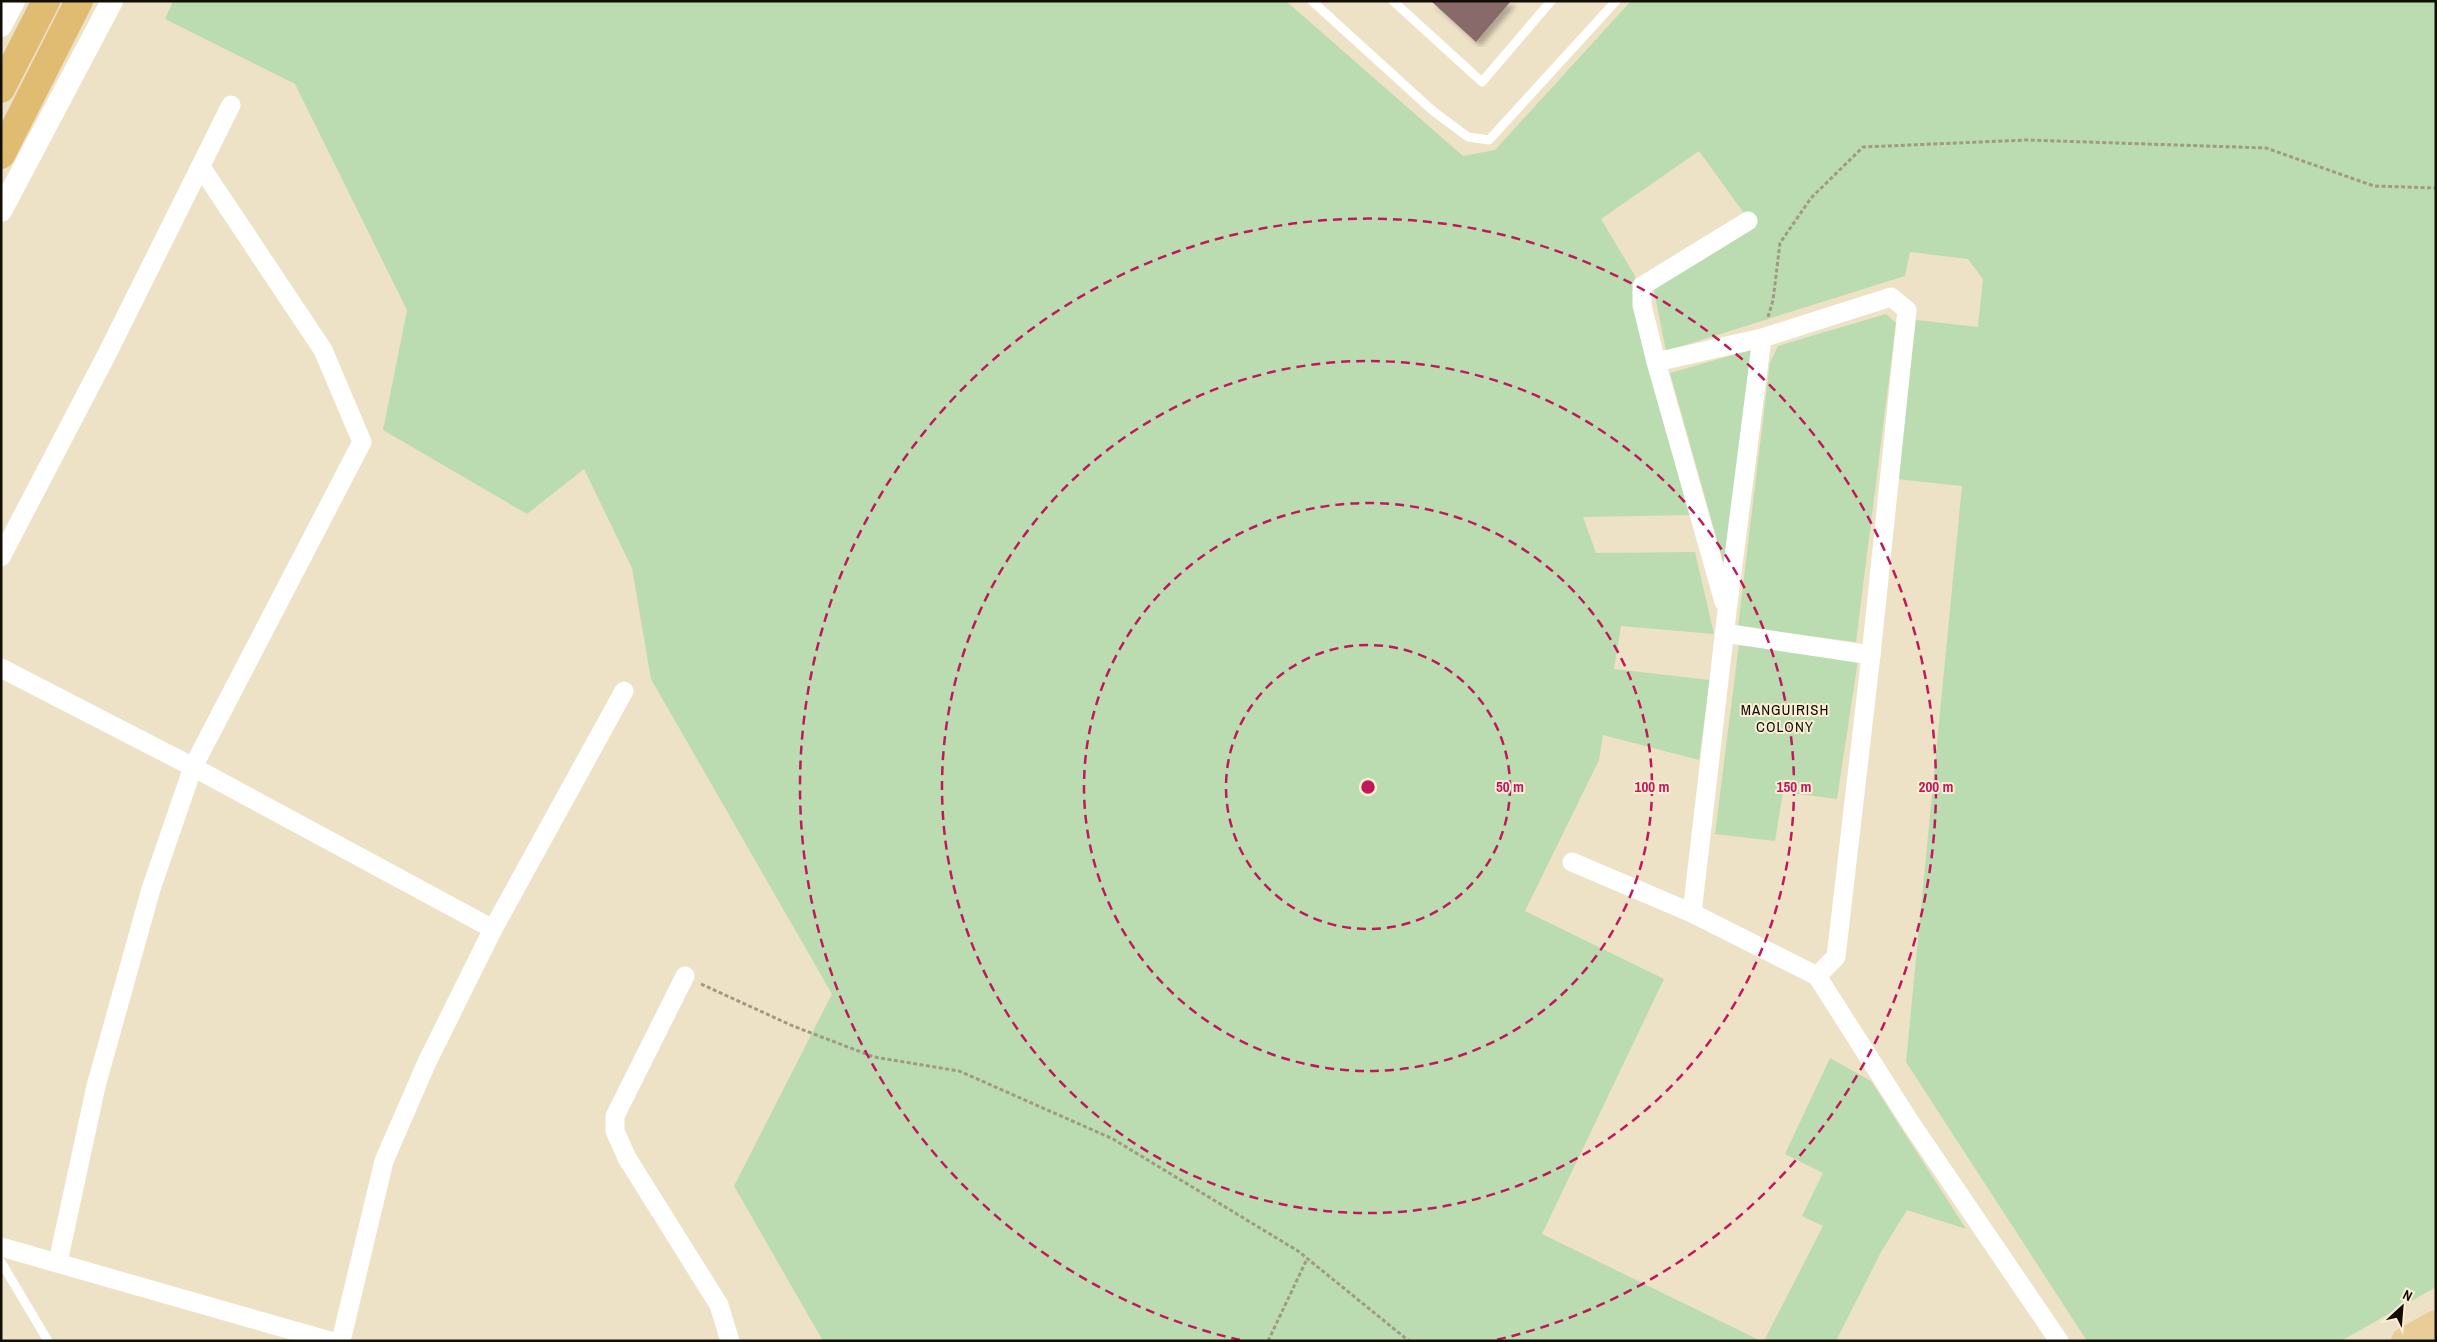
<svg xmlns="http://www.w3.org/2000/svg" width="2437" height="1342" font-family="'Archivo Narrow',sans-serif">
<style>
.green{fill:#badcb0}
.building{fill:#886b6a;filter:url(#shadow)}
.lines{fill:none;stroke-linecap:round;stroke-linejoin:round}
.path{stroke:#a29984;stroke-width:3;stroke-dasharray:4 2.5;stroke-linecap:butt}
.service{stroke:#fff;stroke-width:9}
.minor{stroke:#fff;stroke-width:19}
.tertiary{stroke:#fff;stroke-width:22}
.primary{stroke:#e8cd96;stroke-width:28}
.trunk{stroke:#e0bc73;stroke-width:28}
.ring{fill:none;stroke:#c2185b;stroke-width:2.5;stroke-dasharray:9 6}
.labels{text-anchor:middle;stroke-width:4;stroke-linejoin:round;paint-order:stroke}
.neighbourhood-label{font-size:15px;letter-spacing:1px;fill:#120e05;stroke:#fbeed3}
.centre{fill:#c2185b;stroke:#fbeed3;stroke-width:2.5}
.ring-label{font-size:15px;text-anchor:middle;font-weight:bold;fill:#c2185b;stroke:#fbeed3;stroke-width:4;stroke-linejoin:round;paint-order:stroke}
</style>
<defs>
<filter id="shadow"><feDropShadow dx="4.5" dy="4.5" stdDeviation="2.5" flood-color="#0004"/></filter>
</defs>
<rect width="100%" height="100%" fill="#ede1c6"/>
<!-- green -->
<g class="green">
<polygon points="173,1 1286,1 1463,156 1495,150 1631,1 2436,1 2436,1287 2341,1341 2087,1341 1906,1062 1962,486 1897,479 1916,320 1978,327 1983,279 1968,259 1910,252 1905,276 1666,351 1653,286 1754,227 1699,151 1601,219 1635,276 1634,306 1691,515 1583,517 1596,553 1695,552 1714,634 1621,626 1614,669 1710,680 1699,760 1603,735 1599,760 1525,911 1664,979 1542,1234 1761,1341 823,1341 734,1186 832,994 651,679 632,568 584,469 527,514 383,430 407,310 295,84 165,19"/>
<polygon points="1886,314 1896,323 1856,642 1738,627 1770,362 1778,346"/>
<polygon points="1754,349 1725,568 1670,373"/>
<polygon points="1739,644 1858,660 1837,799 1783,792 1775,841 1715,834"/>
<polygon points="1830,1058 1871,1081 1966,1229 1907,1210 1881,1252 1836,1341 1764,1341 1823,1226 1802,1216 1823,1173 1785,1154"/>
</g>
<!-- building -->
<polygon class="building" points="1431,1 1511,1 1476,42"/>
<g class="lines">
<!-- path -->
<g class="path">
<polyline points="1768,317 1773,300 1780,243 1811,198 1863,147 2027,140 2266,148 2374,186 2436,188"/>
<polyline points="701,984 793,1026 874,1057 959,1071 1113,1139 1298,1251 1409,1341"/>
<polyline points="1268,1341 1307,1259"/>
</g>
<!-- service -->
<g class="service">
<polyline points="1312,1 1433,111 1468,137 1489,140 1616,1"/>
<polyline points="1393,1 1482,82 1551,1"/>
<polyline points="1,1262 48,1341"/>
</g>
<!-- minor -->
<g class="minor">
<polyline points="1762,338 1727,611 1692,913 1817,976 1912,1125 2059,1341"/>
<polyline points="1656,362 1762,338 1891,297 1907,310 1871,655 1836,957 1817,976"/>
<polyline points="1,557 107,354 231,105"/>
<polyline points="1724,602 1656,362 1642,305 1642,286 1748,221"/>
<polyline points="1724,633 1871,655"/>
<polyline points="1,668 193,767 493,929"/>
<polyline points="1572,862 1692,913"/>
<polyline points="685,976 615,1116 615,1131 627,1158 719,1305 730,1341"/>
<polyline points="1,1247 330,1341"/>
<polyline points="58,1262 96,1086 151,889 193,767 362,442 323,350 201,167"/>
<polyline points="341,1341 384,1161 427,1062 493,929 624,691"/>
</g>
<!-- tertiary -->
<g class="tertiary">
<polyline points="1,26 14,1"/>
<polyline points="1,211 112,1"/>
</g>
<!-- primary -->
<polyline class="primary" points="2405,1341 2436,1324"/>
<!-- trunk -->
<g class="trunk">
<polyline points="1,89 46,1"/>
<polyline points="1,155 79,1"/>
</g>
</g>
<!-- distance rings -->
<g class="ring">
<circle cx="1368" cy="787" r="142"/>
<circle cx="1368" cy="787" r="284"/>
<circle cx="1368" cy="787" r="426"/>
<path d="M1240 1340A568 568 0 1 1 1496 1340"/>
</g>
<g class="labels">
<!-- neighbourhood labels -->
<g class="neighbourhood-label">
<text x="1785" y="715">MANGUIRISH<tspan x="1785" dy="17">COLONY</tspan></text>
</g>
</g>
<circle cx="1368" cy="787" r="8" class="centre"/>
<g class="ring-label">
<text x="1510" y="792">50 m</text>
<text x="1652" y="792">100 m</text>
<text x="1794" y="792">150 m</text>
<text x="1936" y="792">200 m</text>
</g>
<!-- border -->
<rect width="2437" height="1342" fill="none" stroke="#120e05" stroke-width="5"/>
<!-- north arrow -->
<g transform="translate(2402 1307) rotate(26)" stroke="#fbeed3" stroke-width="4" paint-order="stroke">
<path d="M0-4L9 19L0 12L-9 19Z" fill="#120e05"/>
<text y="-8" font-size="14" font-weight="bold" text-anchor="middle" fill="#120e05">N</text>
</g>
</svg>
